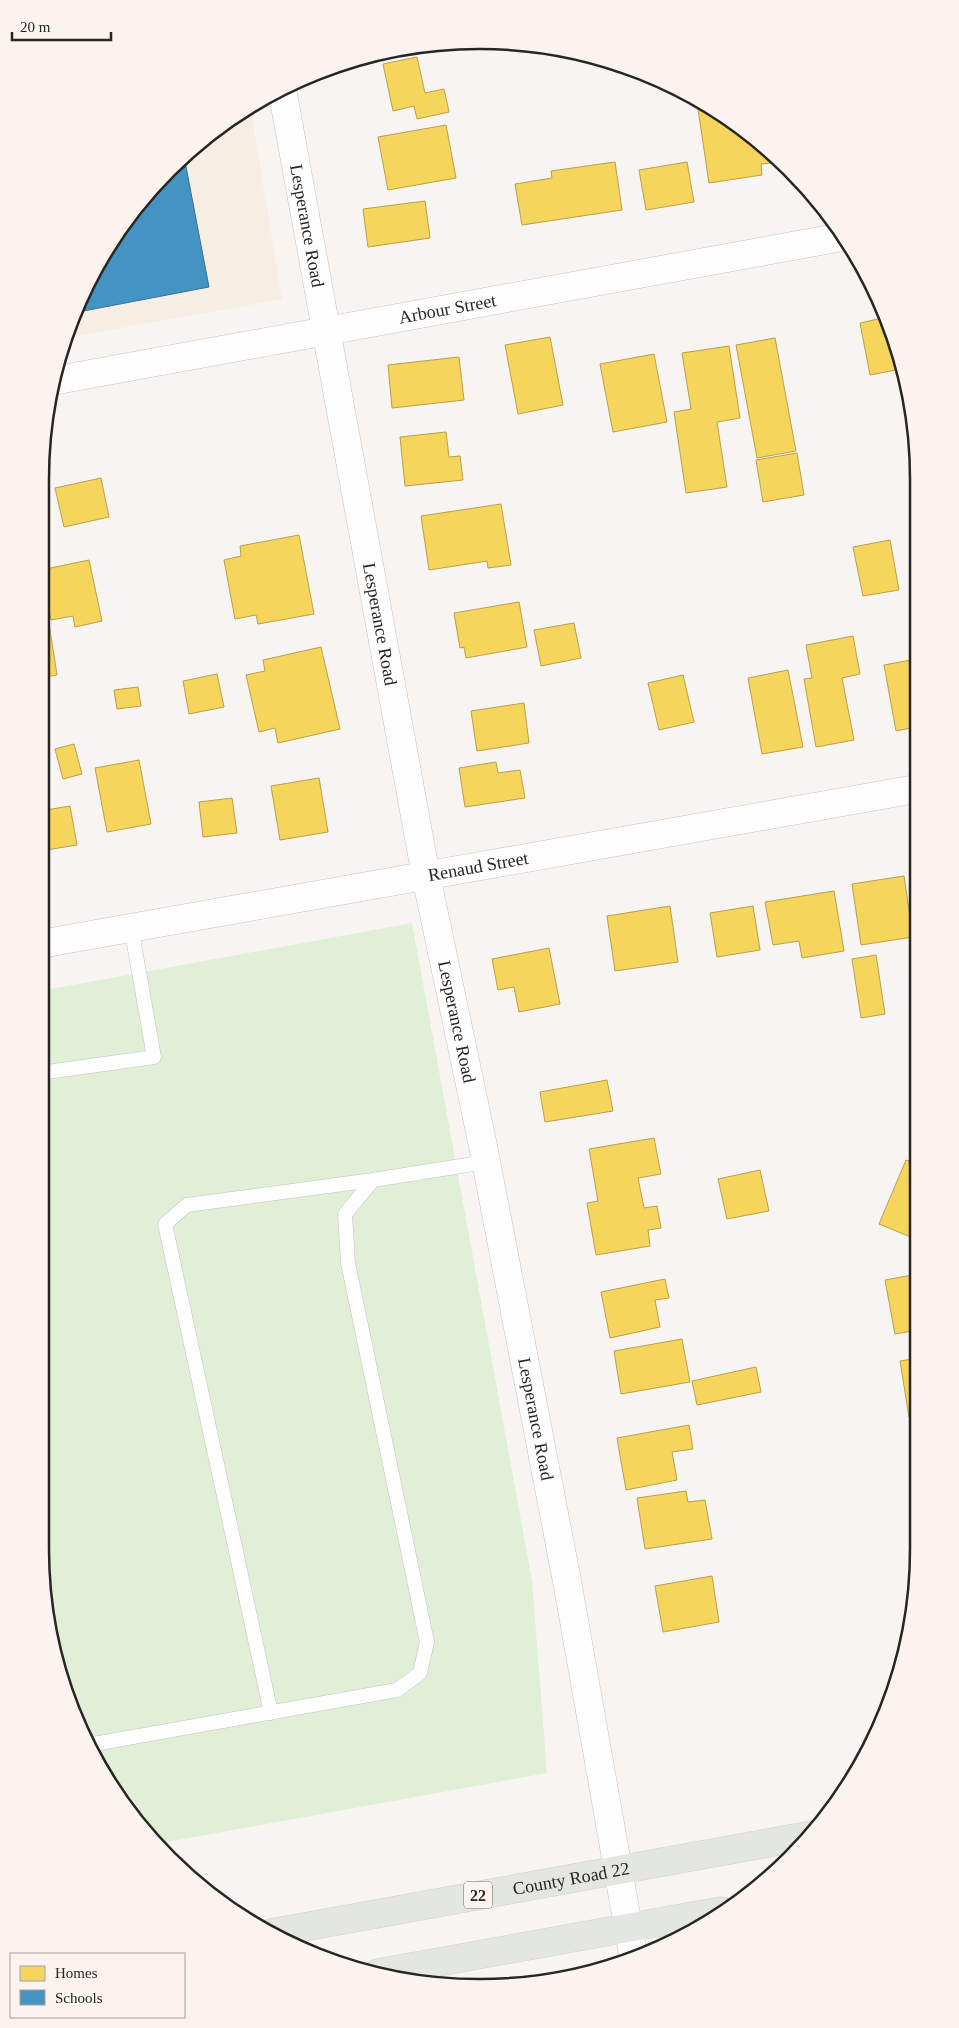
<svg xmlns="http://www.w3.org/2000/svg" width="959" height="2028" font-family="Georgia,serif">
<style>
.education{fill:#f6eee2}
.green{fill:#e0efd5}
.homes{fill:#f6d55c;stroke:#b8a04b}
.schools{fill:#4393c3;stroke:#3b7293}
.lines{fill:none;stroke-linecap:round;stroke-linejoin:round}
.lane-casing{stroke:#c6c2c1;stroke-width:15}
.street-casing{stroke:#c6c2c1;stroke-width:29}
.secondary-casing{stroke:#c6c2c1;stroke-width:29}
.primary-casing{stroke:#d1d0ce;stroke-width:29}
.lane{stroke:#fefdfd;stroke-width:14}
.street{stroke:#fefdfd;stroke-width:28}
.secondary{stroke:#fefdfd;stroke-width:28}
.primary{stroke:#e4e6e1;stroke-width:28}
.labels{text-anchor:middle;stroke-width:5;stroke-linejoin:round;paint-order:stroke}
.shield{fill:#faf3ef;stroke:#676461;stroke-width:1}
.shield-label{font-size:16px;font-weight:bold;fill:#282624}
.street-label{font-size:18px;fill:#282624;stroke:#faf3ef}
.rim{fill:none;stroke:#282624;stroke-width:2.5}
</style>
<rect width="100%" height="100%" fill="#f7f4f2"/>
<!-- education -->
<polygon class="education" points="250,106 282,299 65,338 73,312 114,236 169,169 235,114"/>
<!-- green -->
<polygon class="green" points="412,923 532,1581 547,1773 156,1844 149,1838 99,1768 63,1690 40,1548 40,991"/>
<!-- homes -->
<g class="homes">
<polygon points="417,57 425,93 444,89 449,112 417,119 414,106 393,111 383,64"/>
<polygon points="697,102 747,131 771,155 773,163 761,164 762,175 709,183"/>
<polygon points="446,125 456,178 388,190 378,137"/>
<polygon points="615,162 622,210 522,225 515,184 552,178 551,171"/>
<polygon points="687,162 694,202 646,210 639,170"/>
<polygon points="425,201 430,238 368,247 363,209"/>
<polygon points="887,317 901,369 870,375 860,323"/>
<polygon points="550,337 563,405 518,414 505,345"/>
<polygon points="775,338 796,451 757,458 736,345"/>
<polygon points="729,346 740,418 717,422 727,487 686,493 674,412 691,409 682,353"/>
<polygon points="654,354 667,422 613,432 600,364"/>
<polygon points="459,357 464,400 392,408 388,365"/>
<polygon points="446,432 449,457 460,456 463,480 405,486 400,437"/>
<polygon points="797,453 804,495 763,502 756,460"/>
<polygon points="101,478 109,517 64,527 55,488"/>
<polygon points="501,504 511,565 488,568 487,561 429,570 421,516"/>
<polygon points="299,535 314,614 258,624 256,615 235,619 224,560 241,556 240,546"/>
<polygon points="890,540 899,590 863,596 853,547"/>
<polygon points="89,560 102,621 75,627 73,616 51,620 41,570"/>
<polygon points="519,602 527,647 466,658 464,647 460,648 454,613"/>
<polygon points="574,623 581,658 541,666 534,630"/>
<polygon points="49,624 57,675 40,678 40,626"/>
<polygon points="853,636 860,674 842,678 854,740 816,747 804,679 812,678 806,645"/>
<polygon points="321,647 340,729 278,743 275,728 259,732 246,675 265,671 263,660"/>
<polygon points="916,659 916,727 896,731 884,665"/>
<polygon points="788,670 803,747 762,754 748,678"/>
<polygon points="217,674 224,707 189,714 183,681"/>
<polygon points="683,675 694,722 659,730 648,683"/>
<polygon points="138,687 141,706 117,709 114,690"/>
<polygon points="524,703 529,743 477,751 471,711"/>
<polygon points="74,744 82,774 63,779 55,749"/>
<polygon points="139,760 151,824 107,832 95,768"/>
<polygon points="496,762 498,773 520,770 525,798 465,807 459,768"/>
<polygon points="319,778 328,832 280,840 271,786"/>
<polygon points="232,798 237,833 203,837 199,802"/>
<polygon points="70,806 77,845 40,851 40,811"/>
<polygon points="904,876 913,937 861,945 852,884"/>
<polygon points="834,891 844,951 802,958 799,941 773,945 765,902"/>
<polygon points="670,906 678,962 615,971 607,916"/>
<polygon points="753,906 760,950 717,957 710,913"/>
<polygon points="549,948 560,1004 519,1012 514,987 498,990 492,959"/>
<polygon points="876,955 885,1014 861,1018 852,959"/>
<polygon points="607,1080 613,1111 545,1122 540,1092"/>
<polygon points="654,1138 661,1174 638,1178 644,1208 657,1206 661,1228 648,1230 650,1246 596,1255 587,1203 598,1201 589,1149"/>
<polygon points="906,1160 918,1164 918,1240 879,1224"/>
<polygon points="760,1170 769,1211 727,1219 718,1179"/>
<polygon points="918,1274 918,1330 895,1334 885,1280"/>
<polygon points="665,1279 669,1298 655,1300 660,1327 610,1338 601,1292"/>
<polygon points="682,1339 690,1382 621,1394 614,1351"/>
<polygon points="918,1358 919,1416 909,1417 900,1361"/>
<polygon points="756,1367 761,1392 697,1405 692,1381"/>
<polygon points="689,1425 693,1449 672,1452 677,1480 626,1490 617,1438"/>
<polygon points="686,1491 688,1502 705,1500 712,1539 645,1549 637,1498"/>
<polygon points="712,1576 719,1622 663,1632 655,1586"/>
</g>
<!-- schools -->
<polygon class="schools" points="184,156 209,287 73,313 114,236 169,169"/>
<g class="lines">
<defs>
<g id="lane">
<polyline points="40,1073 154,1057 131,927"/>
<polyline points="271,1713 165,1224 187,1205 373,1180"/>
<polyline points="88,1745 397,1690 420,1673 427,1642 348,1263 345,1214 373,1180 486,1162"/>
</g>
<g id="street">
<path id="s1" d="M52,381L842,237"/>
<path id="s2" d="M40,944L916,789"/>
</g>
<g id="secondary">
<path id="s3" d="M282,89L426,876L483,1146L567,1581L633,1954"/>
</g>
<g id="primary">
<path id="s4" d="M271,1933L812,1835"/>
<polyline points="378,1973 721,1911"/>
</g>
</defs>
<!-- lane casing -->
<use href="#lane" class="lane-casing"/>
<!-- street casing -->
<use href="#street" class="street-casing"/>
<!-- secondary casing -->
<use href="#secondary" class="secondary-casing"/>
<!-- primary casing -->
<use href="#primary" class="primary-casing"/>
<!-- lane -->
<use href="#lane" class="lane"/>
<!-- street -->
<use href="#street" class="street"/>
<!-- secondary -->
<use href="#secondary" class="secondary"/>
<!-- primary -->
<use href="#primary" class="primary"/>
</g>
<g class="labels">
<!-- shield labels -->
<rect class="shield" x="464" y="1881.5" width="28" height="27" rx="4"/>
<g class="shield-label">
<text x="478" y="1901">22</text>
</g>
<!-- street labels -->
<g class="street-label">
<text dy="6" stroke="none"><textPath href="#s3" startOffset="139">Lesperance Road</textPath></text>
<text dy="6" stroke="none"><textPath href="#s1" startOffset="402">Arbour Street</textPath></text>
<text dy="6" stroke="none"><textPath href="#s3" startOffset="544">Lesperance Road</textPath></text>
<text dy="6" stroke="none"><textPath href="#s2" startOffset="445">Renaud Street</textPath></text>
<text dy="6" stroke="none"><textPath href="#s3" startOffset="949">Lesperance Road</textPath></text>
<text dy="6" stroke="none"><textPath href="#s3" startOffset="1354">Lesperance Road</textPath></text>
<text dy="6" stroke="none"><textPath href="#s4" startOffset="305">County Road 22</textPath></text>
</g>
</g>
<!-- crop -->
<path d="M0 0H959V2028H0ZM479 49H480A430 430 0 0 1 910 479V1549A430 430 0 0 1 480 1979H479A430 430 0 0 1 49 1549V479A430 430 0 0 1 479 49Z" fill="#faf3ef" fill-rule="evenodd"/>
<path class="rim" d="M479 49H480A430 430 0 0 1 910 479V1549A430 430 0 0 1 480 1979H479A430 430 0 0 1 49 1549V479A430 430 0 0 1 479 49Z"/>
<!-- legend -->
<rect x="10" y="1953" width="175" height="65" fill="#faf3ef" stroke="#a6a19e"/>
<rect x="20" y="1966" width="25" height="15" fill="#f6d55c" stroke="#a6a19e"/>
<text x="55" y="1978" font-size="15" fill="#282624">Homes</text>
<rect x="20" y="1990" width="25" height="15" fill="#4393c3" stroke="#a6a19e"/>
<text x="55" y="2003" font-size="15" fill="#282624">Schools</text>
<!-- scale -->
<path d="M12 32v8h99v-8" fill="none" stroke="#282624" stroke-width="2.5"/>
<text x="20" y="32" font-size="15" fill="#282624" stroke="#faf3ef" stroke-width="4" paint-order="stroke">20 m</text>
</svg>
